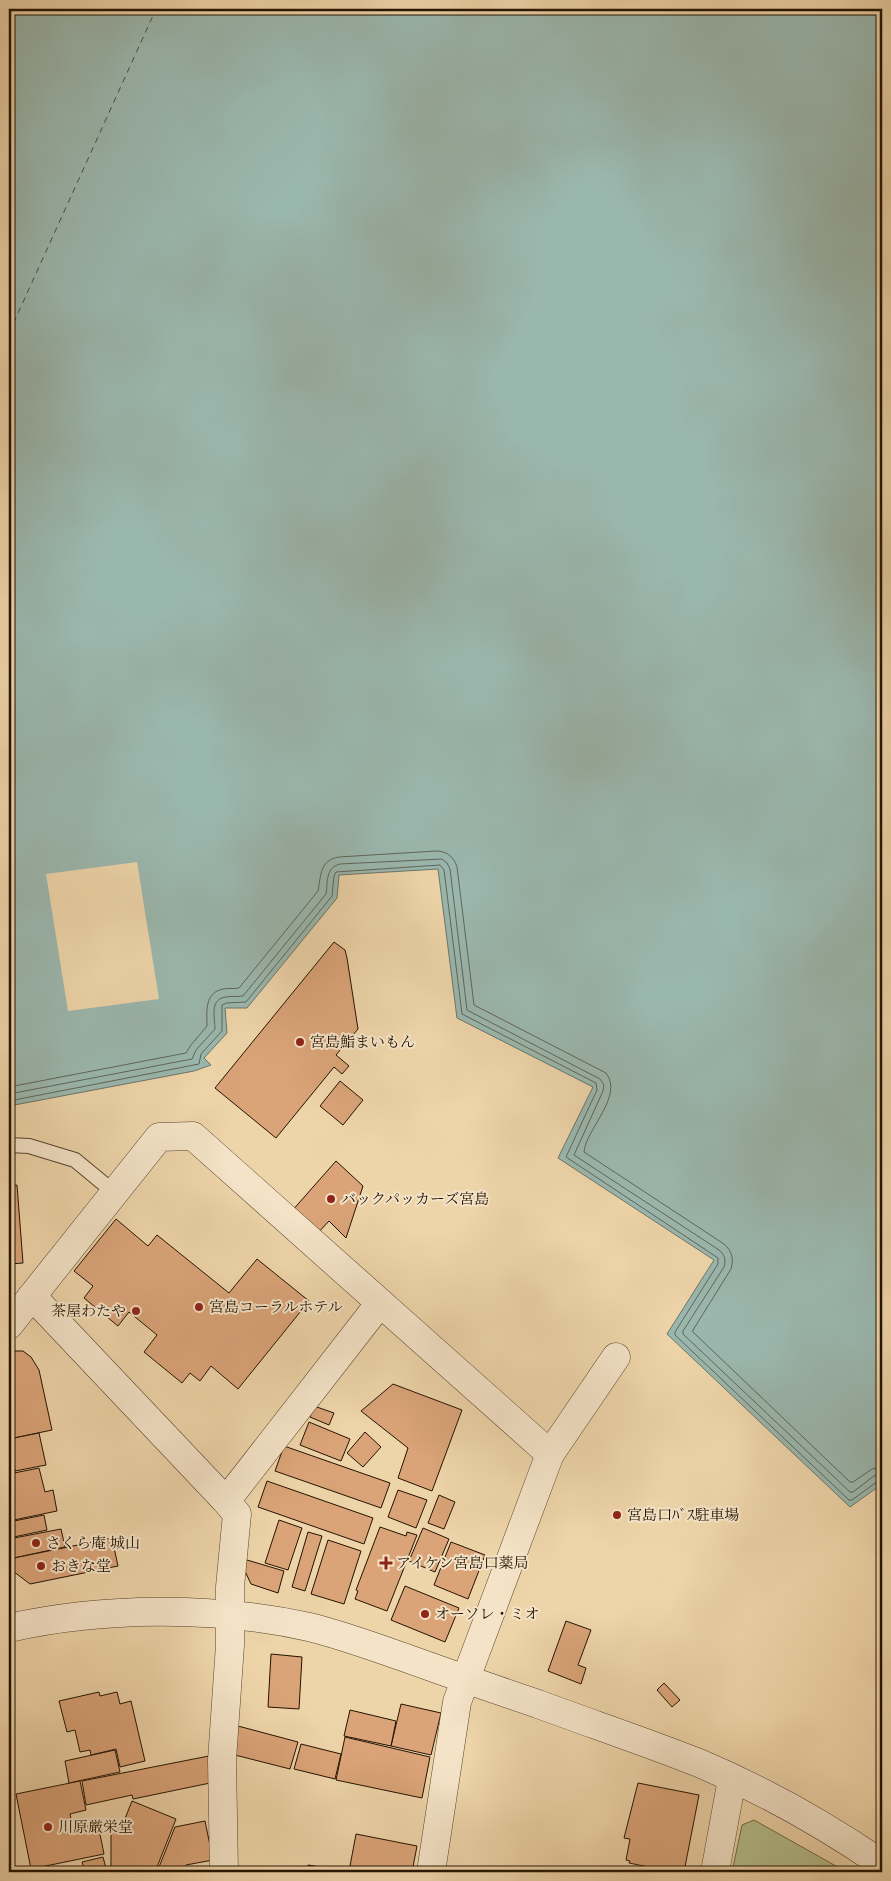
<svg xmlns="http://www.w3.org/2000/svg" width="891" height="1881" font-family="'Libre Caslon Text','Noto Serif JP',serif">
<style>
.green{fill:#b4bd8b;stroke:#6c6846}
.water{fill:#9ab7ae;stroke:#6a7569}
.pier{fill:#eed4a9}
.lines{fill:none;stroke-linecap:round;stroke-linejoin:round}
.shore{stroke:#5e6558;stroke-width:1}
.ferry{stroke:#4d4c3e;stroke-width:1;stroke-dasharray:6 5;stroke-linecap:butt}
.building{fill:#daa378;stroke:#231302}
.service-casing{stroke:#56432c;stroke-width:16}
.minor-casing{stroke:#56432c;stroke-width:29}
.tertiary-casing{stroke:#56432c;stroke-width:29}
.service{stroke:#f4e3c7;stroke-width:14}
.minor{stroke:#f4e3c7;stroke-width:28}
.tertiary{stroke:#f4e3c7;stroke-width:28}
.poi-dot{fill:#8f2418;stroke:#f4e3c7;stroke-width:2}
.labels{text-anchor:middle;stroke-width:4;stroke-linejoin:round;paint-order:stroke}
.poi-label{font-size:15px;fill:#231302;stroke:#f4e3c7;text-anchor:start}
</style>
<rect width="100%" height="100%" fill="#eed4a9"/>
<filter id="stains"><feTurbulence type="fractalNoise" baseFrequency=".004" numOctaves="4"/><feColorMatrix values="0 0 0 0 .2 0 0 0 0 .09 0 0 0 0 .02 0 0 0 .5 -.17"/></filter>
<radialGradient id="worn" r=".72"><stop offset=".6" stop-color="#630" stop-opacity="0"/><stop offset="1" stop-color="#630" stop-opacity=".3"/></radialGradient>
<!-- green -->
<polygon class="green" points="754,1820 843,1870 843,1872 732,1872 742,1825"/>
<!-- water -->
<polygon class="water" points="9,9 882,9 882,1484 850,1507 667,1334 714,1260 558,1158 593,1087 457,1018 438,869 339,875 337,898 247,1008 225,1008 227,1033 204,1058 211,1065 194,1071 9,1106"/>
<!-- pier -->
<polygon class="pier" points="137,862 159,999 68,1011 46,874"/>
<g class="lines">
<!-- shore -->
<g class="shore">
<path d="M9,1087L186,1053L191,1045L207,1026C207,1012 204,993 223,989C228,988 234,989 239,988L318,891C321,875 320,860 339,857L436,851C447,851 454,857 457,867L474,1005L606,1073C624,1096 586,1129 584,1152L724,1244C732,1251 734,1259 731,1269L693,1330V1332L850,1482H853L872,1469L882,1467"/>
<path d="M9,1094L192,1059L196,1050L215,1029C215,1018 209,999 226,997C231,996 237,997 243,996L326,894C328,882 325,868 340,864L442,859L447,863L450,869L467,1010L600,1079L604,1085L603,1091L574,1155L719,1250C725,1255 726,1260 724,1267L683,1331V1334L850,1492H853L874,1476L882,1474"/>
<polyline points="9,1101 199,1064 201,1054 222,1031 222,1005 226,1003 246,1002 332,896 334,876 336,872 440,865 444,870 462,1014 596,1083 597,1090 566,1157 718,1258 718,1264 675,1332 675,1335 849,1500 852,1500 878,1481 882,1481"/>
</g>
<!-- ferry -->
<polyline class="ferry" points="9,333 156,9"/>
</g>
<!-- building -->
<g class="building">
<polygon points="334,942 345,950 347,958 358,1029 336,1055 349,1066 342,1074 334,1067 276,1138 215,1088"/>
<polygon points="340,1081 363,1100 343,1125 320,1106"/>
<polygon points="336,1161 363,1186 346,1238 329,1221 317,1234 291,1212"/>
<polygon points="17,1185 23,1263 9,1264 9,1186"/>
<polygon points="116,1219 148,1246 157,1235 229,1293 257,1259 309,1301 238,1389 211,1366 200,1381 190,1373 182,1383 144,1352 157,1335 129,1312 118,1326 84,1298 93,1286 74,1271"/>
<polygon points="14,1351 23,1351 31,1357 39,1370 52,1430 9,1439 9,1355"/>
<polygon points="393,1384 462,1410 432,1491 398,1478 408,1448 361,1411"/>
<polygon points="314,1406 334,1413 329,1425 310,1417"/>
<polygon points="309,1422 350,1439 341,1461 300,1445"/>
<polygon points="365,1432 381,1447 363,1467 347,1453"/>
<polygon points="39,1433 46,1465 15,1471 9,1439"/>
<polygon points="9,1441 15,1471 9,1472"/>
<polygon points="284,1446 390,1483 381,1508 275,1471"/>
<polygon points="39,1468 45,1492 53,1490 57,1511 9,1521 9,1474"/>
<polygon points="267,1481 373,1518 364,1544 258,1507"/>
<polygon points="398,1490 427,1500 416,1528 388,1517"/>
<polygon points="439,1495 455,1502 444,1529 428,1523"/>
<polygon points="882,1503 882,1517 876,1508"/>
<polygon points="44,1515 47,1530 9,1538 9,1522"/>
<polygon points="279,1520 302,1528 288,1570 265,1563"/>
<polygon points="380,1527 406,1536 407,1532 417,1535 387,1611 355,1599 358,1591 356,1590"/>
<polygon points="423,1528 449,1539 435,1572 409,1561"/>
<polygon points="61,1529 65,1547 9,1559 9,1539"/>
<polygon points="308,1532 322,1536 305,1591 292,1587"/>
<polygon points="112,1538 118,1566 30,1584 9,1568 9,1559"/>
<polygon points="328,1540 361,1551 344,1604 311,1594"/>
<polygon points="451,1542 485,1555 468,1599 434,1585"/>
<polygon points="247,1560 284,1571 278,1593 251,1584 244,1569"/>
<polygon points="405,1586 459,1608 445,1642 391,1620"/>
<polygon points="566,1621 591,1630 578,1665 586,1668 581,1684 548,1671"/>
<polygon points="271,1654 302,1657 299,1709 268,1707"/>
<polygon points="664,1683 680,1700 672,1707 657,1690"/>
<polygon points="99,1692 100,1696 117,1692 120,1704 131,1701 145,1761 120,1767 116,1749 91,1755 90,1750 80,1752 75,1730 67,1732 59,1701"/>
<polygon points="401,1704 441,1713 431,1755 391,1746"/>
<polygon points="350,1710 396,1721 391,1746 344,1736"/>
<polygon points="238,1726 298,1742 290,1769 231,1754"/>
<polygon points="345,1737 430,1757 422,1798 336,1780"/>
<polygon points="301,1744 341,1754 335,1779 294,1769"/>
<polygon points="115,1750 120,1772 69,1783 65,1761"/>
<polygon points="214,1755 215,1782 133,1799 132,1795 86,1805 82,1781"/>
<polygon points="80,1781 86,1810 70,1814 73,1829 98,1824 104,1854 31,1869 16,1794"/>
<polygon points="638,1783 699,1795 684,1872 673,1872 629,1863 630,1861 626,1860 630,1839 624,1838"/>
<polygon points="132,1801 176,1819 155,1872 111,1872 111,1822 122,1826"/>
<polygon points="205,1821 213,1860 186,1865 187,1872 157,1872 175,1827"/>
<polygon points="356,1834 417,1846 412,1872 377,1872 350,1866"/>
<polygon points="103,1857 107,1872 85,1872 82,1862"/>
<polygon points="308,1865 347,1871 347,1872 307,1872"/>
</g>
<g class="lines">
<defs>
<polyline id="service" points="9,1145 29,1146 75,1160 115,1193"/>
<g id="minor">
<polyline points="32,1296 226,1501 237,1514 230,1587 230,1645 222,1760 224,1872"/>
<polyline points="9,1325 159,1137 193,1136 550,1454 457,1702 431,1872"/>
<polyline points="550,1454 616,1357"/>
<polyline points="226,1501 380,1303"/>
<polyline points="715,1872 732,1779"/>
</g>
<path id="tertiary" d="M9,1628C102,1607 215,1606 309,1627C342,1635 374,1647 406,1658C450,1674 494,1689 538,1704C592,1724 646,1742 699,1763C763,1790 825,1825 882,1864"/>
</defs>
<!-- service casing -->
<use href="#service" class="service-casing"/>
<!-- minor casing -->
<use href="#minor" class="minor-casing"/>
<!-- tertiary casing -->
<use href="#tertiary" class="tertiary-casing"/>
<!-- service -->
<use href="#service" class="service"/>
<!-- minor -->
<use href="#minor" class="minor"/>
<!-- tertiary -->
<use href="#tertiary" class="tertiary"/>
</g>
<!-- markers -->
<g class="poi-dot">
<circle cx="300" cy="1042" r="5"/>
<circle cx="331" cy="1199" r="5"/>
<circle cx="199" cy="1307" r="5"/>
<circle cx="136" cy="1311" r="5"/>
<circle cx="617" cy="1515" r="5"/>
<circle cx="36" cy="1543" r="5"/>
<path d="M383.5 1555.5h5v5h5v5h-5v5h-5v-5h-5v-5h5z"/>
<circle cx="41" cy="1566" r="5"/>
<circle cx="425" cy="1614" r="5"/>
<circle cx="48" cy="1827" r="5"/>
</g>
<g class="labels">
<!-- poi labels -->
<g class="poi-label">
<text x="310" y="1047">宮島鮨まいもん</text>
<text x="341" y="1204">バックパッカーズ宮島</text>
<text x="209" y="1312">宮島コーラルホテル</text>
<text x="126" y="1316" text-anchor="end">茶屋わたや</text>
<text x="627" y="1520">宮島口ﾊﾞｽ駐車場</text>
<text x="46" y="1548">さくら庵 城山</text>
<text x="396" y="1568">アイケン宮島口薬局</text>
<text x="51" y="1571">おきな堂</text>
<text x="435" y="1619">オーソレ・ミオ</text>
<text x="58" y="1832">川原厳栄堂</text>
</g>
</g>
<!-- margin -->
<rect width="891" height="1881" fill="none" stroke="#eed4a9" stroke-width="30"/>
<rect x="10" y="10" width="871" height="1861" fill="none" stroke="#231302" stroke-width="2.5"/>
<rect x="15" y="15" width="861" height="1851" fill="none" stroke="#231302"/>
<rect width="100%" height="100%" filter="url(#stains)"/>
<rect width="100%" height="100%" fill="url(#worn)"/>
</svg>
